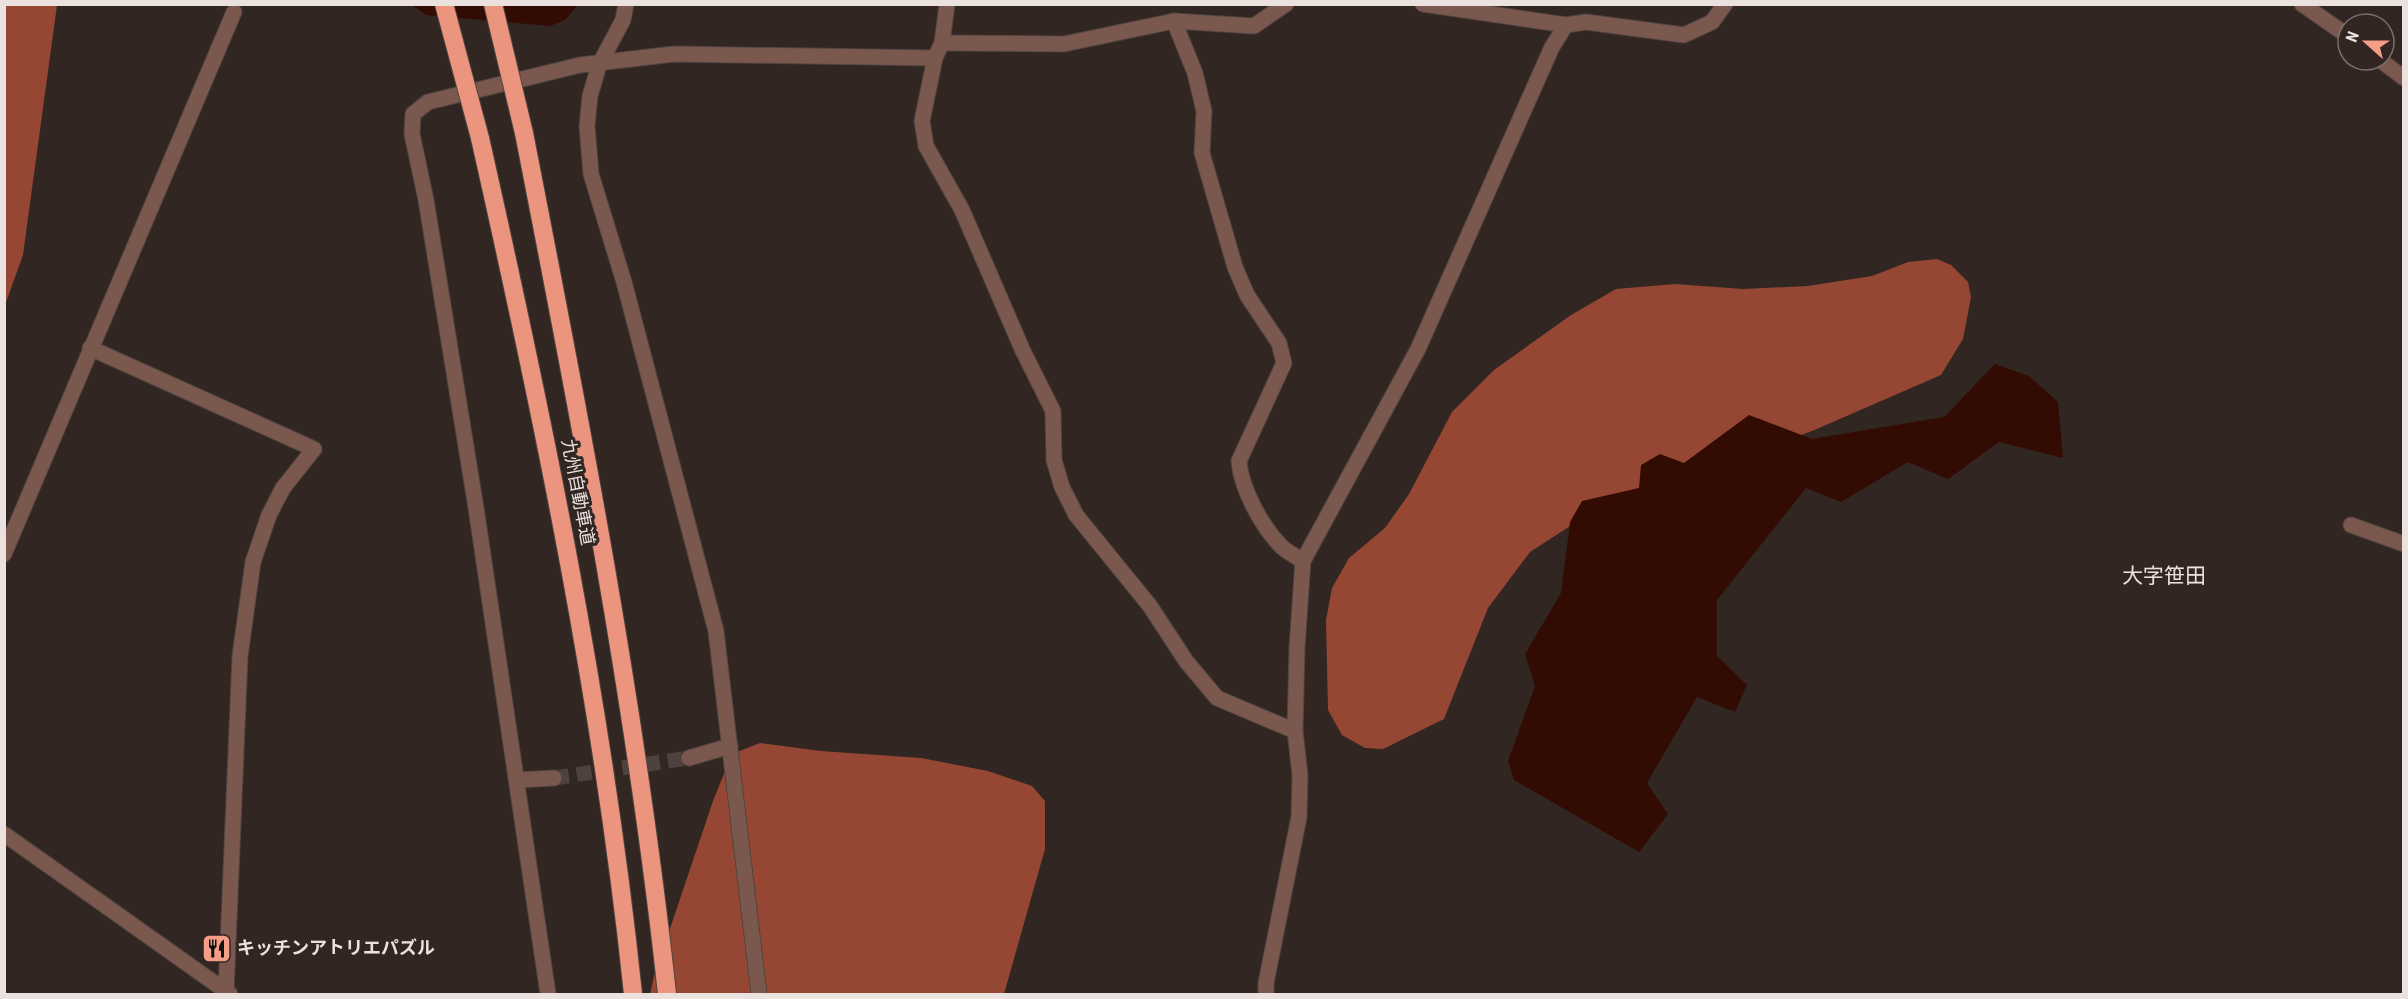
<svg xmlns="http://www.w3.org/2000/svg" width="2408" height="999" font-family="'Roboto Condensed','Noto Sans JP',sans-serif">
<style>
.forest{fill:#954733}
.water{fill:#320b03}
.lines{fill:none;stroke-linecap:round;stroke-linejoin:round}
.minor-tunnel{stroke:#4e423f;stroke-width:15;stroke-dasharray:15 8;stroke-linecap:butt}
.minor-casing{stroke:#504441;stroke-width:17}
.tertiary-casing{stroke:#504441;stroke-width:17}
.motorway-casing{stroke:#504441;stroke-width:20}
.minor{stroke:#7b584e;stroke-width:15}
.tertiary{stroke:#7b584e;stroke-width:15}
.motorway{stroke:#eb957e;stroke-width:18}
.motorway-bridge-casing{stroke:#504441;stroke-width:20;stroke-linecap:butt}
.motorway-bridge{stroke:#eb957e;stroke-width:18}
.labels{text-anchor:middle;stroke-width:6;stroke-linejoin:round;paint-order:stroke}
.street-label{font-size:18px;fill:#ebe2e0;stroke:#322623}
.poi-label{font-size:18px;font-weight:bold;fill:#ebe2e0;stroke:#322623;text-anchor:start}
.quarter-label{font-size:21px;fill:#ebe2e0;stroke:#322623}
</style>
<rect width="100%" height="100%" fill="#322623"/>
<!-- forest -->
<g class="forest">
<polygon points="5,4 57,5 23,255 5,305"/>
<polygon points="1937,259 1951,265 1968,282 1971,297 1963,339 1941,375 1812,431 1595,510 1530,552 1488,608 1444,719 1383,749 1365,748 1342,735 1328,710 1326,620 1332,588 1349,558 1385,528 1409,494 1452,412 1494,370 1571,315 1616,289 1675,284 1743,289 1808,286 1872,276 1908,262"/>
<polygon points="760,743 821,751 921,758 988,771 1032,786 1045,801 1045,849 1004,994 650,994 654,976 713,801 732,754"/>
</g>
<!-- water -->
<g class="water">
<polygon points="412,5 578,5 565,20 550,26 426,15"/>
<polygon points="1995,364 2029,376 2058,402 2063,458 1999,442 1948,479 1908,462 1841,502 1806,488 1717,600 1717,656 1747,685 1735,712 1697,697 1647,783 1668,814 1639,852 1514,780 1508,761 1535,686 1525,654 1561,593 1570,522 1582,501 1639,488 1641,465 1660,454 1684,463 1749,415 1812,439 1944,417"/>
</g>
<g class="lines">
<!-- minor-tunnel -->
<polyline class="minor-tunnel" points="554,778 689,758"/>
<defs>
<g id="minor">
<polyline points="626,4 623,20 599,65 590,96 587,126 591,174 624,282 716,631 759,994"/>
<polyline points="947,4 942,43 935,58 922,121 926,146 962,210 1023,351 1053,411 1054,460 1062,487 1076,515 1150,606 1186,661 1217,698 1295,731 1300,775 1299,817 1266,983 1266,994"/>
<polyline points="1423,4 1566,25"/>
<path d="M1174,21L1195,73L1204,111L1202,153L1235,267L1247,295L1279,343L1284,363L1239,461C1241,488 1261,525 1280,545C1286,552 1296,556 1303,561"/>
<polyline points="942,43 1064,44 1174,21 1254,26 1286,4"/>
<polyline points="90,348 314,449 283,488 269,515 253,562 240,656 226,992"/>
<polyline points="2351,525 2404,544"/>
<polyline points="4,554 234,12"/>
<polyline points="689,758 730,746"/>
<polyline points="518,780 554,778"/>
<polyline points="548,994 476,508 426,200 412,134 413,114 428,102 580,65 674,54 935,58"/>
</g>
<g id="tertiary">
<polyline points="2302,4 2348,36"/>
<polyline points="2380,60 2404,78"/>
<polyline points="1295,731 1297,647 1303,561 1418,349 1552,47 1566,25 1586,22 1684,35 1712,22 1725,4"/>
<polyline points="4,834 230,994"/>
</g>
<g id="motorway">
<path d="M524,133C580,419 636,705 667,994"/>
<path d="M480,138C544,422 603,705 633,994"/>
</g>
</defs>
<!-- minor casing -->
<use href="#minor" class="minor-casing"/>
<!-- tertiary casing -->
<use href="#tertiary" class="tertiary-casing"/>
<!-- motorway casing -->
<use href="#motorway" class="motorway-casing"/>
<!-- minor -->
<use href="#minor" class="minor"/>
<!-- tertiary -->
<use href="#tertiary" class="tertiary"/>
<!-- motorway -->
<use href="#motorway" class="motorway"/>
<defs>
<g id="motorway-bridge">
<polyline points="444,4 480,138"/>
<polyline points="493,4 524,133"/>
</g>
</defs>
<!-- motorway-bridge casing -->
<use href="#motorway-bridge" class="motorway-bridge-casing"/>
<!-- motorway-bridge -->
<use href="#motorway-bridge" class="motorway-bridge"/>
</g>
<!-- icons -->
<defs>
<symbol id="restaurant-square" viewBox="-11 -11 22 22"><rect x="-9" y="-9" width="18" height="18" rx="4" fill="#f49e87" stroke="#322623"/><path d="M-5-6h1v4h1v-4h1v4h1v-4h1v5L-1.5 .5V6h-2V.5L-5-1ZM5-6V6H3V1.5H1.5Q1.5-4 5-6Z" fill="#111"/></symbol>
</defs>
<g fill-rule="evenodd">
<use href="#restaurant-square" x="200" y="932" width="33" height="33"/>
</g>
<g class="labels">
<!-- street labels -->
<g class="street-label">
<text transform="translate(578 492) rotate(79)" y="6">九州自動車道</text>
</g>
<!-- poi labels -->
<g class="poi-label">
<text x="237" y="954">キッチンアトリエパズル</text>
</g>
<!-- quarter labels -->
<g class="quarter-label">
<text x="2164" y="583">大字笹田</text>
</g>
</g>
<!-- border -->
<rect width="2408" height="999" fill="none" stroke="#ebe2e0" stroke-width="12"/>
<!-- north arrow -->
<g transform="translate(2366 42) rotate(291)"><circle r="28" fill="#322623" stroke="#7c716f" stroke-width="1.5"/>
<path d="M0-4.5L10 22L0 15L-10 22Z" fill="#f49e87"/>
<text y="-9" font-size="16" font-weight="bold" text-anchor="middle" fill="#ebe2e0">N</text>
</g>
</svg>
